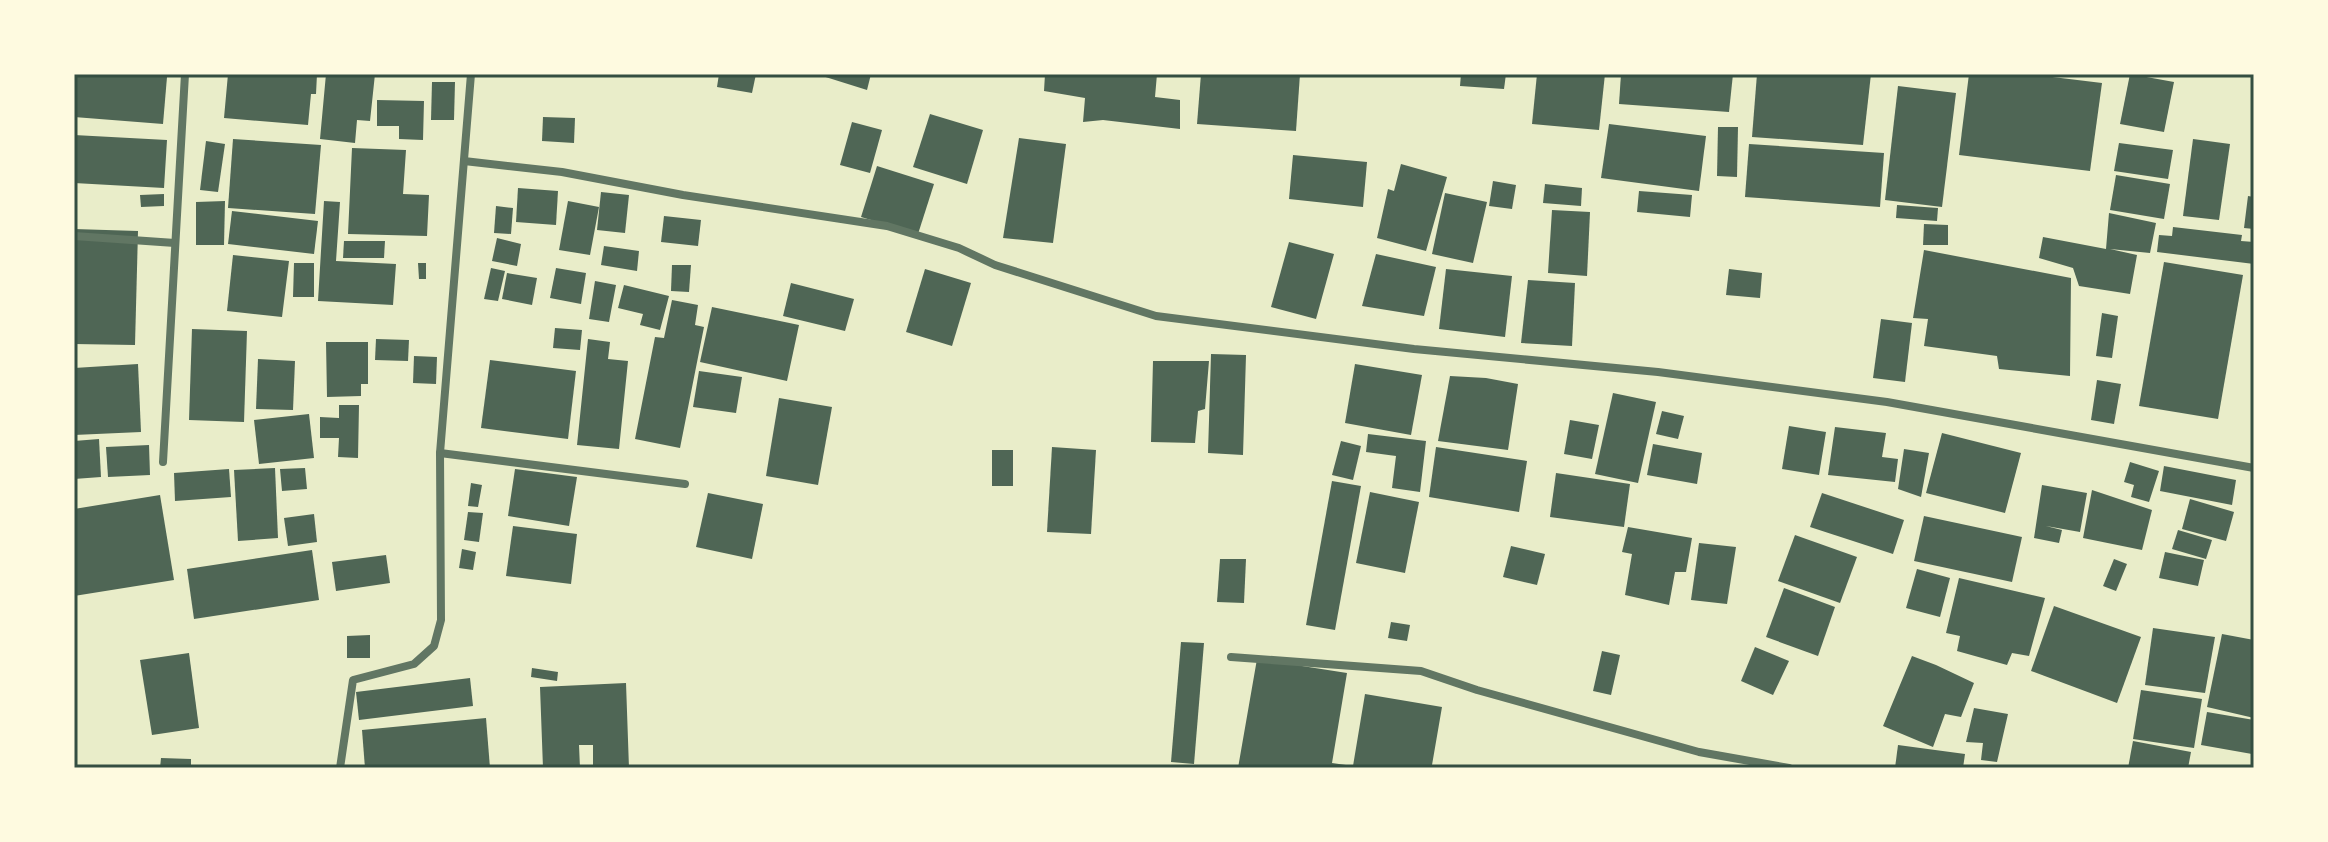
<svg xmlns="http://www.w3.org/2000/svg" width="2328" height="842" font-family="Commissioner,sans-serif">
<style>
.building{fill:#4f6655}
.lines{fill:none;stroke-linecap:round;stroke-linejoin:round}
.minor{stroke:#617663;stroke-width:8}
.neatline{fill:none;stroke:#344e41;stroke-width:3}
</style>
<rect width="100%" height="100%" fill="#e9edc9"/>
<!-- building -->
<g class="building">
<polygon points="74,74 167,77 163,124 74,117"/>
<polygon points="228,74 317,74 316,94 311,94 308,125 224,118"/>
<polygon points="326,74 375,74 370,121 357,120 355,143 320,139"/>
<polygon points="719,74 756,74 752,93 717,87"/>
<polygon points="816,74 871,74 867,90"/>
<polygon points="1045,74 1157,74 1155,97 1180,100 1180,129 1103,120 1083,122 1085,98 1044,91"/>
<polygon points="1201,74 1300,74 1296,131 1197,124"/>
<polygon points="1461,74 1506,74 1504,89 1460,86"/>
<polygon points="1537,74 1605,74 1599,130 1532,124"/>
<polygon points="1621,74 1733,74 1729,112 1619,104"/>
<polygon points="1757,74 1871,74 1863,145 1752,137"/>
<polygon points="1969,74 2028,74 2102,83 2090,171 1959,155"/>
<polygon points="2130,74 2174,82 2164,132 2120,124"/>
<polygon points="432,82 455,82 454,120 431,120"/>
<polygon points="1898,86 1956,93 1942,207 1885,200"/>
<polygon points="377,100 424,101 423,140 399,139 399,126 377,126"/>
<polygon points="930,114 983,130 967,184 913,167"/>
<polygon points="543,117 575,118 574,143 542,141"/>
<polygon points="852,122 882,130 870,173 840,165"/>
<polygon points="1609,124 1706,136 1699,191 1601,178"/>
<polygon points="1718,127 1738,127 1737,177 1717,176"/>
<polygon points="74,135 167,140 164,188 74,183"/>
<polygon points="1019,138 1066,144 1053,243 1003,238"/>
<polygon points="233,139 321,145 315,214 228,208"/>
<polygon points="2193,139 2230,144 2219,220 2183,216"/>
<polygon points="206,141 225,144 218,192 200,190"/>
<polygon points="2119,143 2173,150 2168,179 2114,171"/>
<polygon points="1749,144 1884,153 1880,207 1745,197"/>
<polygon points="352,148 406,150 403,194 429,195 427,236 348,234"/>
<polygon points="1293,155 1367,162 1363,207 1289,199"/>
<polygon points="1401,164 1447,177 1426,251 1377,238 1388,189 1394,191"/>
<polygon points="877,166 934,184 918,234 861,217"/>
<polygon points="2116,175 2170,184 2164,219 2110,210"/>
<polygon points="1493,181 1516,185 1512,209 1489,206"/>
<polygon points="1545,184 1582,188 1581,206 1543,203"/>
<polygon points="518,188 558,191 556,225 516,222"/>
<polygon points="1639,191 1692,195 1690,217 1637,212"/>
<polygon points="601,192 629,195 625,233 597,230"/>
<polygon points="1445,193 1487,202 1473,263 1432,254"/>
<polygon points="164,194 164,206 141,207 140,195"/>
<polygon points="2248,196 2254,197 2254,229 2244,228"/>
<polygon points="225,201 224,245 196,245 196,202"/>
<polygon points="324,201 340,202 336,261 396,264 393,305 318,301"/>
<polygon points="568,201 599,207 590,255 559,250"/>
<polygon points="1897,205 1938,208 1937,221 1896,218"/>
<polygon points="496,206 513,208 511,234 494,233"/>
<polygon points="1552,210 1590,212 1587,276 1548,273"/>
<polygon points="232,211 318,221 314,254 228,244"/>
<polygon points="2109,213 2156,223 2150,253 2110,249 2137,255 2130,294 2079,286 2073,268 2039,258 2043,237 2106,249"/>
<polygon points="664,216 701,220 698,246 661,242"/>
<polygon points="1924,224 1948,225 1948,245 1923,245"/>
<polygon points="2173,227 2242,235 2241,241 2254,242 2254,264 2157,252 2159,235 2172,236"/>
<polygon points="74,229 138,231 135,345 74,344"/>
<polygon points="497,238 521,244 517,266 492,261"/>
<polygon points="344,241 385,241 384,258 343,258"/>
<polygon points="1289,242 1334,254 1316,319 1271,307"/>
<polygon points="604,246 639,251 637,271 601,265"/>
<polygon points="1924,250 2071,278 2070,376 1999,369 1997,356 1924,346 1928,319 1913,318"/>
<polygon points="1376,254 1436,267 1424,316 1362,306"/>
<polygon points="233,255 289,261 282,317 227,311"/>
<polygon points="2164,262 2243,275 2218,419 2139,406"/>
<polygon points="294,263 314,263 314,297 293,297"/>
<polygon points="418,263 426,263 426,279 419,279"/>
<polygon points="672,265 691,265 689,292 671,291"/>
<polygon points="491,268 505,271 498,301 484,299"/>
<polygon points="556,268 586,273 581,304 550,298"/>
<polygon points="925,269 971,283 952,346 906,332"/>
<polygon points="1446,269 1512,276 1505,337 1439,329"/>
<polygon points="1729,269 1762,273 1760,298 1726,295"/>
<polygon points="507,273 537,278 532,305 502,299"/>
<polygon points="1528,280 1575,283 1572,346 1521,343"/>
<polygon points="595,281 616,285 609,322 589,319"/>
<polygon points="791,283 854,299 845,331 783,316"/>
<polygon points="624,285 669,296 660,330 640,325 643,314 618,308"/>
<polygon points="672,300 698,305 695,325 704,327 680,448 635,439 655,337 664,338"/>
<polygon points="712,307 799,325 787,381 700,362"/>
<polygon points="2102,313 2118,316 2112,358 2096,356"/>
<polygon points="1881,319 1912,323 1905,382 1873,378"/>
<polygon points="555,328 582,330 580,350 553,348"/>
<polygon points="192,329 247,331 244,422 189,420"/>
<polygon points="376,339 409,340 408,361 375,360"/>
<polygon points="588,339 610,342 608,359 628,361 619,449 577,445"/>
<polygon points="326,342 368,342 368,384 361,384 361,396 327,397"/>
<polygon points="1211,354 1246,355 1243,455 1208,453"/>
<polygon points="414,356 437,357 436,384 413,383"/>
<polygon points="258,359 295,361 293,410 256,409"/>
<polygon points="490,360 576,371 568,439 481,428"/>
<polygon points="1153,361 1209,361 1205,409 1198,411 1195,443 1151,442"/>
<polygon points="138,364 141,432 74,435 74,368"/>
<polygon points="1355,364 1422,375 1411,435 1345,423"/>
<polygon points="699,371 742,377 736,413 693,407"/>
<polygon points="1450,376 1486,378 1518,384 1508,450 1438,441"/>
<polygon points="2097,380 2121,384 2114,424 2091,420"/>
<polygon points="1613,393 1656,402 1638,483 1595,474"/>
<polygon points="779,398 832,407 818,485 766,476"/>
<polygon points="339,405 359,405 358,458 338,457 339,438 320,438 320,417 339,418"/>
<polygon points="1662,411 1684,416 1678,439 1656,434"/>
<polygon points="309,414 314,458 259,464 254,420"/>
<polygon points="1570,420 1599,425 1592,459 1564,454"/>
<polygon points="1789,426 1826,432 1819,475 1782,469"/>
<polygon points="1835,427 1886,433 1882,457 1898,459 1895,482 1828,475"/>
<polygon points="1942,433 2021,453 2005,513 1926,493"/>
<polygon points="1368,434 1426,441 1420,492 1392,488 1396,456 1366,452"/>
<polygon points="99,439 101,477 74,479 74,441"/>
<polygon points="1341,441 1361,446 1353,480 1332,475"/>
<polygon points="1653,444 1702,453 1697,484 1647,475"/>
<polygon points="149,445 150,475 108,477 106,447"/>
<polygon points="1052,447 1096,450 1091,534 1047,532"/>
<polygon points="1436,447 1527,461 1519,512 1429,497"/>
<polygon points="1904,449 1929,453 1921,497 1898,489"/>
<rect x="992" y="450" width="21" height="36"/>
<polygon points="2130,462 2159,471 2149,502 2131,497 2134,485 2124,482"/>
<polygon points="2164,466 2236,480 2232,505 2160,491"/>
<polygon points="275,468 278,538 238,541 234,470"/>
<polygon points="305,468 307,489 282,491 280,469"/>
<polygon points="229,469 231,497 175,501 174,473"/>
<polygon points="515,469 577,477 569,526 508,516"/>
<polygon points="1556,473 1630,484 1624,527 1550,517"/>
<polygon points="1332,481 1361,486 1335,630 1306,625"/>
<polygon points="471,483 482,485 478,507 468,506"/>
<polygon points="2042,485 2087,493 2080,532 2046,526 2062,530 2059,543 2034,538"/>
<polygon points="2092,490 2152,510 2142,550 2083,538"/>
<polygon points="1370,492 1419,502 1405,573 1356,563"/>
<polygon points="708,493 763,504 752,559 696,547"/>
<polygon points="1822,493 1904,520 1893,554 1810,527"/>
<polygon points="160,495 174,580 74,596 74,509"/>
<polygon points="2190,499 2234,512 2226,541 2182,529"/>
<polygon points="468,512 483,513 479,542 464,540"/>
<polygon points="314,514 317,542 288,546 284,518"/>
<polygon points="1924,516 2022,537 2012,582 1914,561"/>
<polygon points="513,526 577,534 571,584 506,576"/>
<polygon points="1628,527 1692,538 1686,572 1675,572 1669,605 1625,595 1632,554 1622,552"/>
<polygon points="2178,530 2212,540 2206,559 2172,549"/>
<polygon points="1795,535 1857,557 1840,603 1778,581"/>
<polygon points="1699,543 1736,547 1727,604 1691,600"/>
<polygon points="1511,546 1545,554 1537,585 1503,577"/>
<polygon points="462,549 476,552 473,570 459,568"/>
<polygon points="312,550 319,600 194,619 187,569"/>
<polygon points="2165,552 2204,560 2198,586 2159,578"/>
<polygon points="386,555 390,583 336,591 332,562"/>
<polygon points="1220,559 1246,559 1244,603 1217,602"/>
<polygon points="2114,559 2127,564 2116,591 2103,586"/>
<polygon points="1917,569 1950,578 1940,617 1906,608"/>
<polygon points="1959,578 2045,598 2029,656 2012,653 2007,665 1957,651 1960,636 1946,633"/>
<polygon points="1784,588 1835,607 1818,656 1766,637"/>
<polygon points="2054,606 2141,637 2117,703 2031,671"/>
<polygon points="1391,622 1410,625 1407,641 1388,638"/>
<polygon points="2153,628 2215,637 2205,693 2145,685"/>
<polygon points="2222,634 2254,640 2254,718 2207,707"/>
<polygon points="370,635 370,658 347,658 347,636"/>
<polygon points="1181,642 1204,643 1194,764 1171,762"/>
<polygon points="1755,647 1789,661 1773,695 1741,681"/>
<polygon points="1602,651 1620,655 1611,695 1593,691"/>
<polygon points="189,653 199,728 152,735 140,660"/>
<polygon points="1912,656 1936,665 1974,683 1961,717 1945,714 1933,747 1883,726"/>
<polygon points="1257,659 1347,673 1332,763 1353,766 1365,694 1442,707 1432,765 1441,768 1238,768"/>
<polygon points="532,668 558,672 557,681 531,677"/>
<polygon points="470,678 473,706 359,720 356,692"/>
<polygon points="626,683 629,768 593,768 593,745 579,745 580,768 543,768 540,687"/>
<polygon points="2141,690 2202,699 2194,748 2133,739"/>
<polygon points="1974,708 2008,714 1997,762 1981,760 1983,743 1966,742"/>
<polygon points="2207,712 2254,720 2252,754 2201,745"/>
<polygon points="486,718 490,768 365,768 362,730"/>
<polygon points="2133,741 2191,752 2188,768 2128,768"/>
<polygon points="1898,745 1965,754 1963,768 1895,768"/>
<polygon points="161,758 191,759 191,768 160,768"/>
</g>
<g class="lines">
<!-- minor -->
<g class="minor">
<polyline points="464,161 562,172 683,195 887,226 959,248 995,265 1156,316 1414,349 1658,372 1887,402 2254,468"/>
<polyline points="74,236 175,243"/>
<polyline points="440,453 685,484"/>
<polyline points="163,462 185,74"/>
<polyline points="1231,657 1421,671 1477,690 1699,752 1789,768"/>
<polyline points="340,768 353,680 414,664 434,646 441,620 440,453 471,74"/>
</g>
</g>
<!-- border -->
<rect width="2328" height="842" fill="none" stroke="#fefae0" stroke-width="152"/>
<rect x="76" y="76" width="2176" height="690" class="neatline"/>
</svg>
